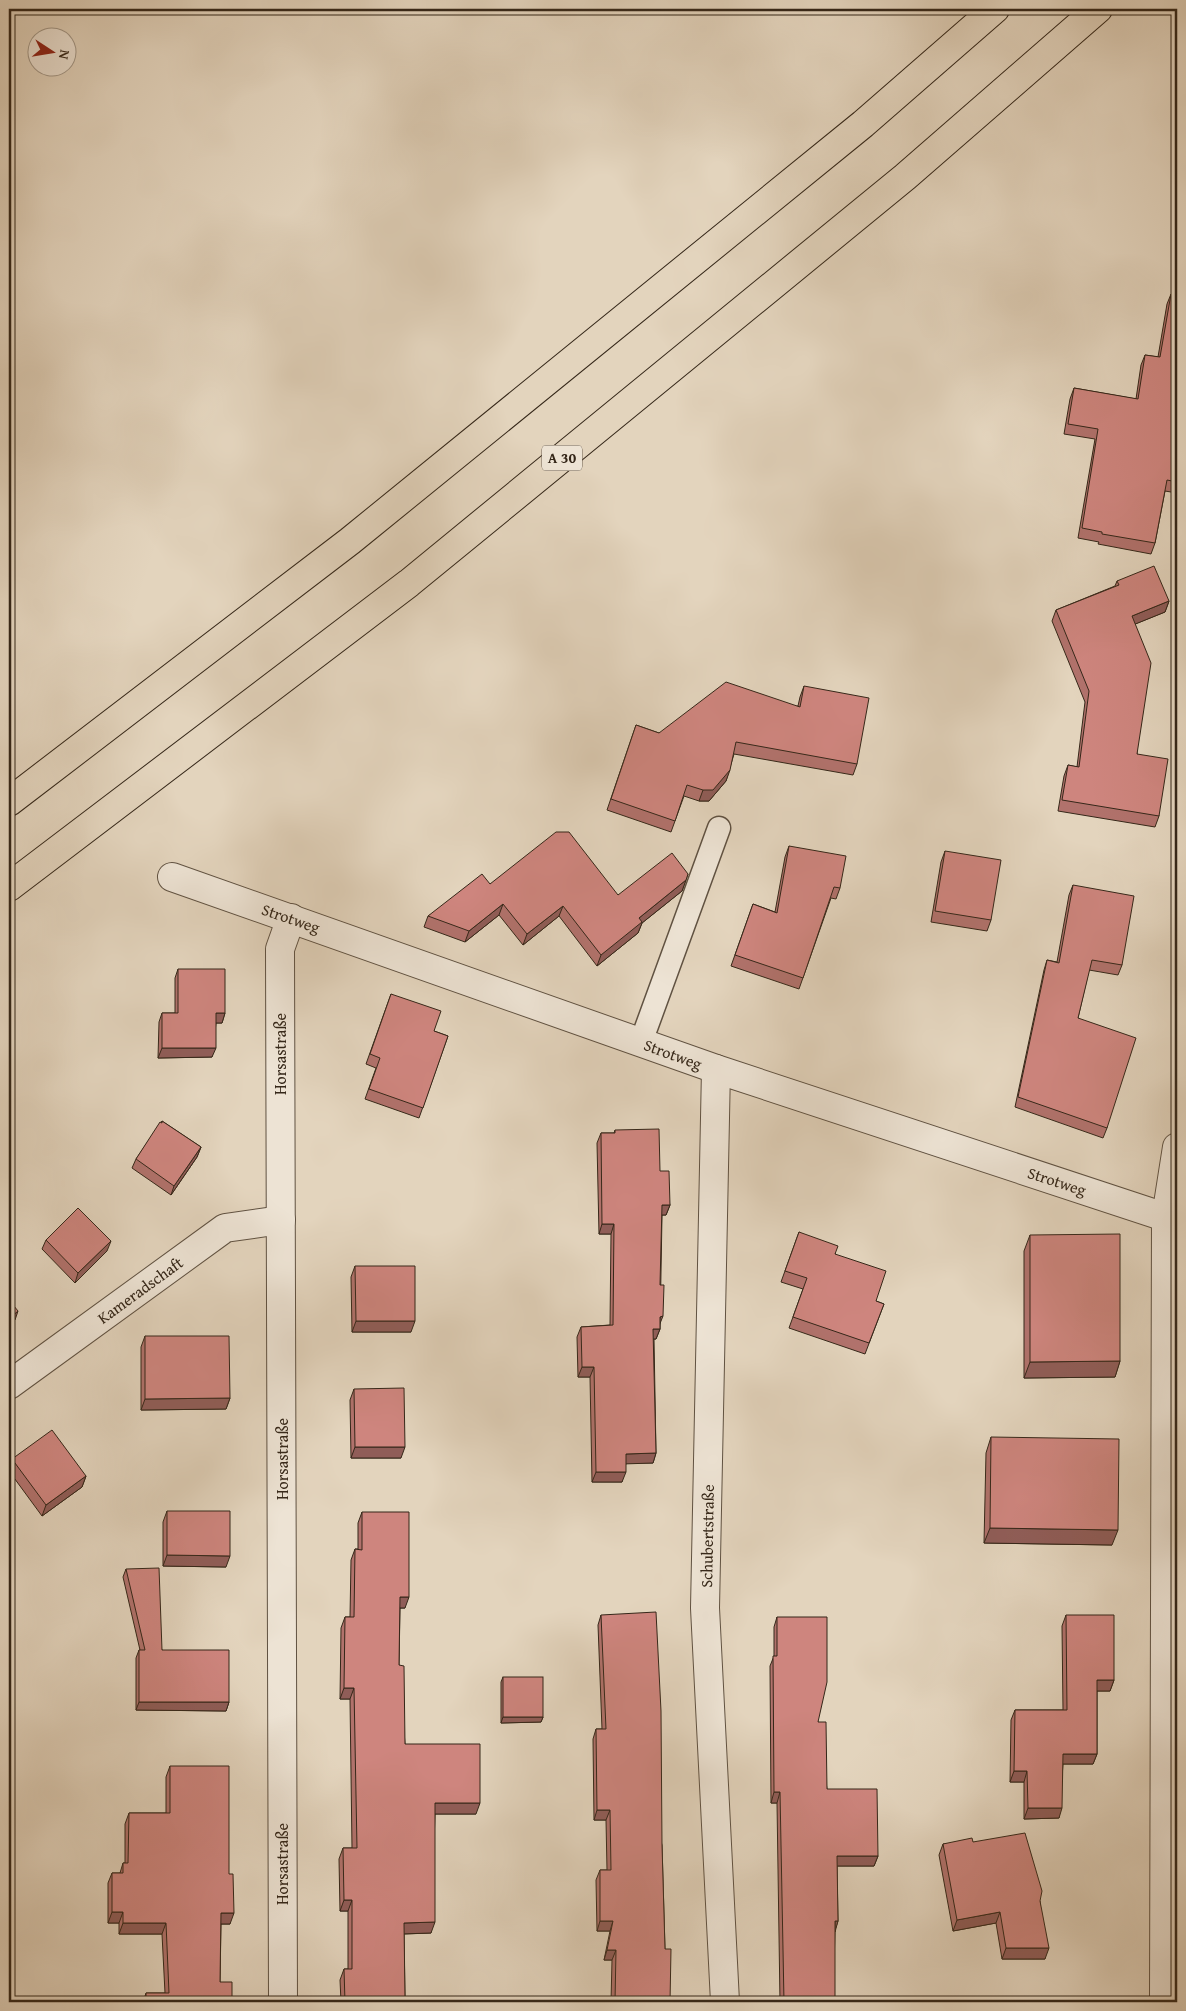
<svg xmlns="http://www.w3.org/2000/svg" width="1186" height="2011" font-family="'Gentium Book Plus',serif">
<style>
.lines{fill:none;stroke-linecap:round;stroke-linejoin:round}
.service-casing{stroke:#605242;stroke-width:25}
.minor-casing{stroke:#605242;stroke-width:30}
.motorway-casing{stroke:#352719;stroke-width:30}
.service{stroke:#ede3d4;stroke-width:22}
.minor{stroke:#ede3d4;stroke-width:28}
.motorway{stroke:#e3d4bd;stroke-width:28}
.wall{fill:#b1726c;stroke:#352719}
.shaded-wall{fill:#905d58;stroke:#352719}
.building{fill:#ce857e;stroke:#352719}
.labels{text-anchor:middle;stroke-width:4;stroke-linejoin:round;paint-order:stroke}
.shield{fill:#ede3d4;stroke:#6c5f51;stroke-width:1}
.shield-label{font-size:15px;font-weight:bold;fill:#352719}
.street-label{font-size:16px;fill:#352719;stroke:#ede3d4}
</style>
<rect width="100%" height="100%" fill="#e3d4bd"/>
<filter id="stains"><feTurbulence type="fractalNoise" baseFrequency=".004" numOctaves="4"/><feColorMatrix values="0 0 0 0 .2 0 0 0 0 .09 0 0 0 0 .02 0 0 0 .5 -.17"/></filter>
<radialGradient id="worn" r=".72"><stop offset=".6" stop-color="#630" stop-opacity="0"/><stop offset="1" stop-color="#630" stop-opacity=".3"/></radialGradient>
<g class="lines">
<defs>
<polyline id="service" points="641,1042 719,828"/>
<g id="minor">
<polyline points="172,877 716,1069 1177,1221"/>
<polyline points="716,1069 705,1608 725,2002"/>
<polyline points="9,1385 225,1228 281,1220"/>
<polyline points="283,2002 280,949 291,918"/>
<polyline points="1164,2002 1166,1217 1177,1147"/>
</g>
<g id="motorway">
<polyline points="9,802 350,541 863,124 995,9"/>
<polyline points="9,887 409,583 905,177 1098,9"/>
</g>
</defs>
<!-- service casing -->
<use href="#service" class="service-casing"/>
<!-- minor casing -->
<use href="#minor" class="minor-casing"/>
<!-- motorway casing -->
<use href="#motorway" class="motorway-casing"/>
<!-- service -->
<use href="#service" class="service"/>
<!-- minor -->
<use href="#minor" class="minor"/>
<!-- motorway -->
<use href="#motorway" class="motorway"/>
</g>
<!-- wall -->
<g class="wall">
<polygon points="1171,294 1177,295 1177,493 1165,491 1155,543 1151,554 1098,544 1099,542 1078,538 1095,439 1064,434 1070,399 1074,388 1136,399 1141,365 1145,355 1158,357 1167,304"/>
<polygon points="1117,581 1169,601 1165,612 1135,624 1137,754 1159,816 1155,827 1058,811 1064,776 1068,765 1077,767 1085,702 1052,621 1056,610 1115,586"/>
<polygon points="804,686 857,764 853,775 734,754 726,781 709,801 699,801 684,796 671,832 607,810 636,725 659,733 798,706 800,697"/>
<polygon points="789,846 840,888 836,899 831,898 799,989 731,966 753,904 775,912 785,857"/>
<polygon points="945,851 991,920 987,931 931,922 941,862"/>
<polygon points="688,874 682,891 642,923 638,933 597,966 559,916 523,945 499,915 465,942 424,927 428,916 490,884 618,895"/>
<polygon points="1073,885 1122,965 1118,975 1089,970 1078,1018 1107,1128 1103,1138 1015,1107 1044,970 1047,960 1057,962 1069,895"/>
<polygon points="178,969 225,1013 222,1023 216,1023 212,1057 158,1058 159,1022 162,1013 175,1013 175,978"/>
<polygon points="391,994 434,1031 448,1036 419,1118 365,1099 376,1068 366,1064"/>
<polygon points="162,1121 201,1147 197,1157 171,1195 132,1168 136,1159"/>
<polygon points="615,1130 660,1171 670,1205 666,1215 662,1215 660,1329 656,1339 654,1339 656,1453 653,1463 626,1463 622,1482 592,1482 590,1377 578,1377 577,1337 581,1327 610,1325 611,1234 599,1234 597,1143 601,1133 614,1133"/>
<polygon points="799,1232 836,1254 876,1301 884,1304 865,1354 789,1328 803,1289 781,1282"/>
<polygon points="1030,1235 1120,1361 1115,1377 1024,1378 1024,1251"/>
<polygon points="46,1240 107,1251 75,1283 42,1249"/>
<polygon points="355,1266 411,1332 352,1332 351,1277"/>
<polygon points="145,1336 230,1398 226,1409 141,1410 141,1347"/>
<polygon points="354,1389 401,1458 351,1458 350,1400"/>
<polygon points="991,1437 1112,1545 984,1543 986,1453"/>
<polygon points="12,1459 86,1476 82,1487 42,1516 9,1471"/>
<polygon points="167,1511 226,1567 163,1566 163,1522"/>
<polygon points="362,1512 405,1608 400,1608 399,1665 405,1744 476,1814 435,1814 431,1933 404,1934 405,1998 428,2002 341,2002 340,1980 344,1969 348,1969 348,1911 340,1911 339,1859 343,1848 352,1848 350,1699 340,1699 341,1628 345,1617 350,1617 351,1560 355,1549 358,1549 358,1523"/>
<polygon points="126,1569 162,1650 229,1702 226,1711 136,1710 136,1658 139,1650 140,1650 123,1577"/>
<polygon points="601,1615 662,1845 665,1949 670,2002 611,2002 612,1960 604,1960 610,1931 597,1931 596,1880 600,1870 607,1870 606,1820 594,1820 593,1739 596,1729 602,1729 598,1625"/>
<polygon points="1066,1615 1114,1680 1110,1691 1097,1691 1097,1754 1093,1764 1063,1764 1059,1818 1024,1819 1024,1782 1010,1782 1011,1720 1015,1710 1063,1710 1062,1626"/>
<polygon points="777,1617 818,1722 827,1789 878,1856 874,1866 837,1866 838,1921 835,1930 833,2002 780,2002 777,1803 771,1803 770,1666 774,1656 774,1627"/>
<polygon points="503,1677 543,1717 541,1722 501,1723 501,1682"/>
<polygon points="170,1766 230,1924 221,1924 220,1982 232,2002 143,2002 146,1993 165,1993 162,1934 119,1934 119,1923 108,1923 108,1883 112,1873 120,1873 123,1863 125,1863 125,1824 129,1813 166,1813 166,1777"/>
<polygon points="973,1842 1040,1901 1045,1959 1002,1959 996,1923 953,1931 939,1855 943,1844"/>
</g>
<!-- shaded-wall -->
<g class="shaded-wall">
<polygon points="1169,601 1165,612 1128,627 1132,616"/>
<polygon points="730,770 726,781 709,801 699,801 703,790"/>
<polygon points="686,880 682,891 642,923 638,933 597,966 601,955 639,918"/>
<polygon points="503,904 499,915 465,942 469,931"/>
<polygon points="563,906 559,916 523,945 527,934"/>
<polygon points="216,1013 225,1013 222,1023 212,1023"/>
<polygon points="162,1048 216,1048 212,1057 158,1058"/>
<polygon points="201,1147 197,1157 171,1195 174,1186"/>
<polygon points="662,1205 670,1205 666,1215 658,1215"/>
<polygon points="602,1224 614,1224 611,1234 599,1234"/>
<polygon points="111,1241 107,1251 75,1283 78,1273"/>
<polygon points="18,1311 15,1320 9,1325 9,1319"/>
<polygon points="663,1316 659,1326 660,1317"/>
<polygon points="356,1321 415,1321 411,1332 352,1332"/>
<polygon points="653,1329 660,1329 656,1339 650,1339"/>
<polygon points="1120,1361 1115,1377 1024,1378 1030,1362"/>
<polygon points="582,1367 594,1367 590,1377 578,1377"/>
<polygon points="230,1398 226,1409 141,1410 145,1399"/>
<polygon points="355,1447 405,1447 401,1458 351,1458"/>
<polygon points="656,1453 653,1463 622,1464 626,1454"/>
<polygon points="596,1472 626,1472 622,1482 592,1482"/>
<polygon points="86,1476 82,1487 42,1516 46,1505"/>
<polygon points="990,1528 1118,1530 1112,1545 984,1543"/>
<polygon points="167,1555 230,1556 226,1567 163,1566"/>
<polygon points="400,1597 409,1597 405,1608 396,1608"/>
<polygon points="1097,1680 1114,1680 1110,1691 1093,1691"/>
<polygon points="344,1688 354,1688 350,1699 340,1699"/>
<polygon points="139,1702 229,1702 226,1711 136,1710"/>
<polygon points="503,1717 543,1717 541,1722 501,1723"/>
<polygon points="1063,1754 1097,1754 1093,1764 1059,1764"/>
<polygon points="1014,1771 1027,1771 1024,1782 1010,1782"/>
<polygon points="774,1792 780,1792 777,1803 771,1803"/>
<polygon points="435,1803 480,1803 476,1814 431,1814"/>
<polygon points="1028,1808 1062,1808 1059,1818 1024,1819"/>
<polygon points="597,1810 610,1810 606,1820 594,1820"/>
<polygon points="837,1856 878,1856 874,1866 833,1866"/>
<polygon points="344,1900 352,1900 348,1911 340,1911"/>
<polygon points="112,1912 123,1912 119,1923 108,1923"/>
<polygon points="1000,1912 996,1923 953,1931 957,1920"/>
<polygon points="221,1913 234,1913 230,1924 217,1924"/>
<polygon points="600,1921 613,1921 610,1931 597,1931"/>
<polygon points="835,1921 838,1921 835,1932"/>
<polygon points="435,1922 431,1933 400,1934 404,1923"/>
<polygon points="123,1923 166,1923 162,1934 119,1934"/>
<polygon points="1006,1948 1049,1948 1045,1959 1002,1959"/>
<polygon points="607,1950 616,1950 612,1960 604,1960"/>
<polygon points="829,1998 835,1998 833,2002 828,2002"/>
</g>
<!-- building -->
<g class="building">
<polygon points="1171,294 1177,295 1177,482 1167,480 1155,543 1102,534 1102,532 1082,528 1098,429 1068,424 1074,388 1138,399 1145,355 1160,357"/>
<polygon points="1154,566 1169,601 1132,616 1151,663 1137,754 1168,759 1159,816 1062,800 1068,765 1079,767 1089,691 1056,610 1119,585 1117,581"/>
<polygon points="726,682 800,707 804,686 869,698 857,764 736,742 730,770 713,790 703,790 687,785 675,821 611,799 636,725 659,733"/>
<polygon points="556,832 569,832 618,895 672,853 688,874 686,880 639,918 642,922 601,955 563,906 527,934 503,904 469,931 428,916 482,874 490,884"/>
<polygon points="789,846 846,856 840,888 834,887 803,978 735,955 753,904 777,913"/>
<polygon points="945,851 1001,860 991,920 935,911"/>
<polygon points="1073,885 1134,896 1122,965 1092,960 1078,1018 1136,1038 1107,1128 1018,1097 1047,960 1059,963"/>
<polygon points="178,969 225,969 225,1013 216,1013 216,1048 162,1048 162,1013 178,1013"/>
<polygon points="391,994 441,1011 434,1031 448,1036 423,1108 369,1089 380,1058 370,1054"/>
<polygon points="162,1121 201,1147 174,1186 136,1159 160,1122 162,1123"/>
<polygon points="659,1129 660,1171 669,1171 670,1205 662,1205 660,1285 664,1285 663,1316 660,1317 660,1329 653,1329 656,1453 626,1454 626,1472 596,1472 594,1367 582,1367 581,1327 613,1325 614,1224 602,1224 601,1133 615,1133 615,1130"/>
<polygon points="78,1208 111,1241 78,1273 46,1240"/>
<polygon points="799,1232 838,1246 835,1254 886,1271 876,1301 884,1304 869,1343 793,1317 807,1278 785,1271"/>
<polygon points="1120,1234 1120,1361 1030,1362 1030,1235"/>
<polygon points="355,1266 415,1266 415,1321 356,1321"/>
<polygon points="9,1300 18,1311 9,1319"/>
<polygon points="145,1336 229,1336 230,1398 145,1399"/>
<polygon points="404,1388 405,1447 355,1447 354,1389"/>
<polygon points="52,1430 86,1476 46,1505 12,1459"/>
<polygon points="991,1437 1119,1439 1118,1530 990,1528"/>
<polygon points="167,1511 230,1511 230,1556 167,1555"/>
<polygon points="362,1512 409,1512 409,1597 400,1597 399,1665 404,1666 405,1744 480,1744 480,1803 435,1803 435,1922 404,1923 405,1998 428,1998 428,2002 345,2002 344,1969 352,1969 352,1900 344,1900 343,1848 357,1848 354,1688 344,1688 345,1617 354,1617 355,1549 362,1550"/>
<polygon points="159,1568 162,1650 229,1650 229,1702 139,1702 139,1650 145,1650 126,1569"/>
<polygon points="656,1612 661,1711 662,1845 665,1949 671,1949 670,2002 615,2002 616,1950 607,1950 613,1921 600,1921 600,1870 611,1870 610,1810 597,1810 596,1729 606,1729 601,1615"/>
<polygon points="1066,1615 1114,1615 1114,1680 1097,1680 1097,1754 1063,1754 1062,1808 1028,1808 1027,1771 1014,1771 1015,1710 1067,1710"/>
<polygon points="777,1617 827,1617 827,1682 818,1722 826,1722 827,1789 877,1789 878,1856 837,1856 838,1921 835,1921 835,1998 829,1998 830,2002 784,2002 780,1792 774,1792 773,1656 777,1656"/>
<rect x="503" y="1677" width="40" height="40"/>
<polygon points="170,1766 229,1766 229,1874 233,1874 234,1913 221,1913 220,1982 232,1982 232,2002 146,2002 146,1993 169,1993 166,1923 123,1923 123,1912 112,1912 112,1873 123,1873 123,1863 128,1863 129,1813 170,1813"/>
<polygon points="1025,1833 1042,1891 1040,1901 1049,1948 1006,1948 1000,1912 957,1920 943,1844 972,1838 973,1842"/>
</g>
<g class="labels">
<!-- shield labels -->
<rect class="shield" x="542" y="445.5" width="40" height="25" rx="4"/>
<g class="shield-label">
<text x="562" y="463">A 30</text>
</g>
<!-- street labels -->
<g class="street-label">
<text transform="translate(291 918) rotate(19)" y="6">Strotweg</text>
<text transform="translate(280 1054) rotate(-90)" y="6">Horsastraße</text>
<text transform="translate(673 1054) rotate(20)" y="6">Strotweg</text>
<text transform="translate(1057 1181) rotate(18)" y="6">Strotweg</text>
<text transform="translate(140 1290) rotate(-36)" y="6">Kameradschaft</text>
<text transform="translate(282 1459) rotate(-90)" y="6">Horsastraße</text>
<text transform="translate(707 1536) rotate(-89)" y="6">Schubertstraße</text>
<text transform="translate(282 1864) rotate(-90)" y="6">Horsastraße</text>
</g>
</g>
<!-- margin -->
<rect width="1186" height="2011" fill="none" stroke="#e3d4bd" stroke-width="30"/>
<rect x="10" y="10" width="1166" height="1991" fill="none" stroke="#352719" stroke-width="2.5"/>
<rect x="15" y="15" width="1156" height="1981" fill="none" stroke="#352719"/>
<!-- north arrow -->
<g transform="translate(52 52) rotate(102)"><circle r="24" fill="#ede3d4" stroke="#a39889"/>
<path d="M0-4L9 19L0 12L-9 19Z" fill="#8f2418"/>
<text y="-8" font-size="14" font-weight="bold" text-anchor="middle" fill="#352719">N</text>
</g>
<rect width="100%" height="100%" filter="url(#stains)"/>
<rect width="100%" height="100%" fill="url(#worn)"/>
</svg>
